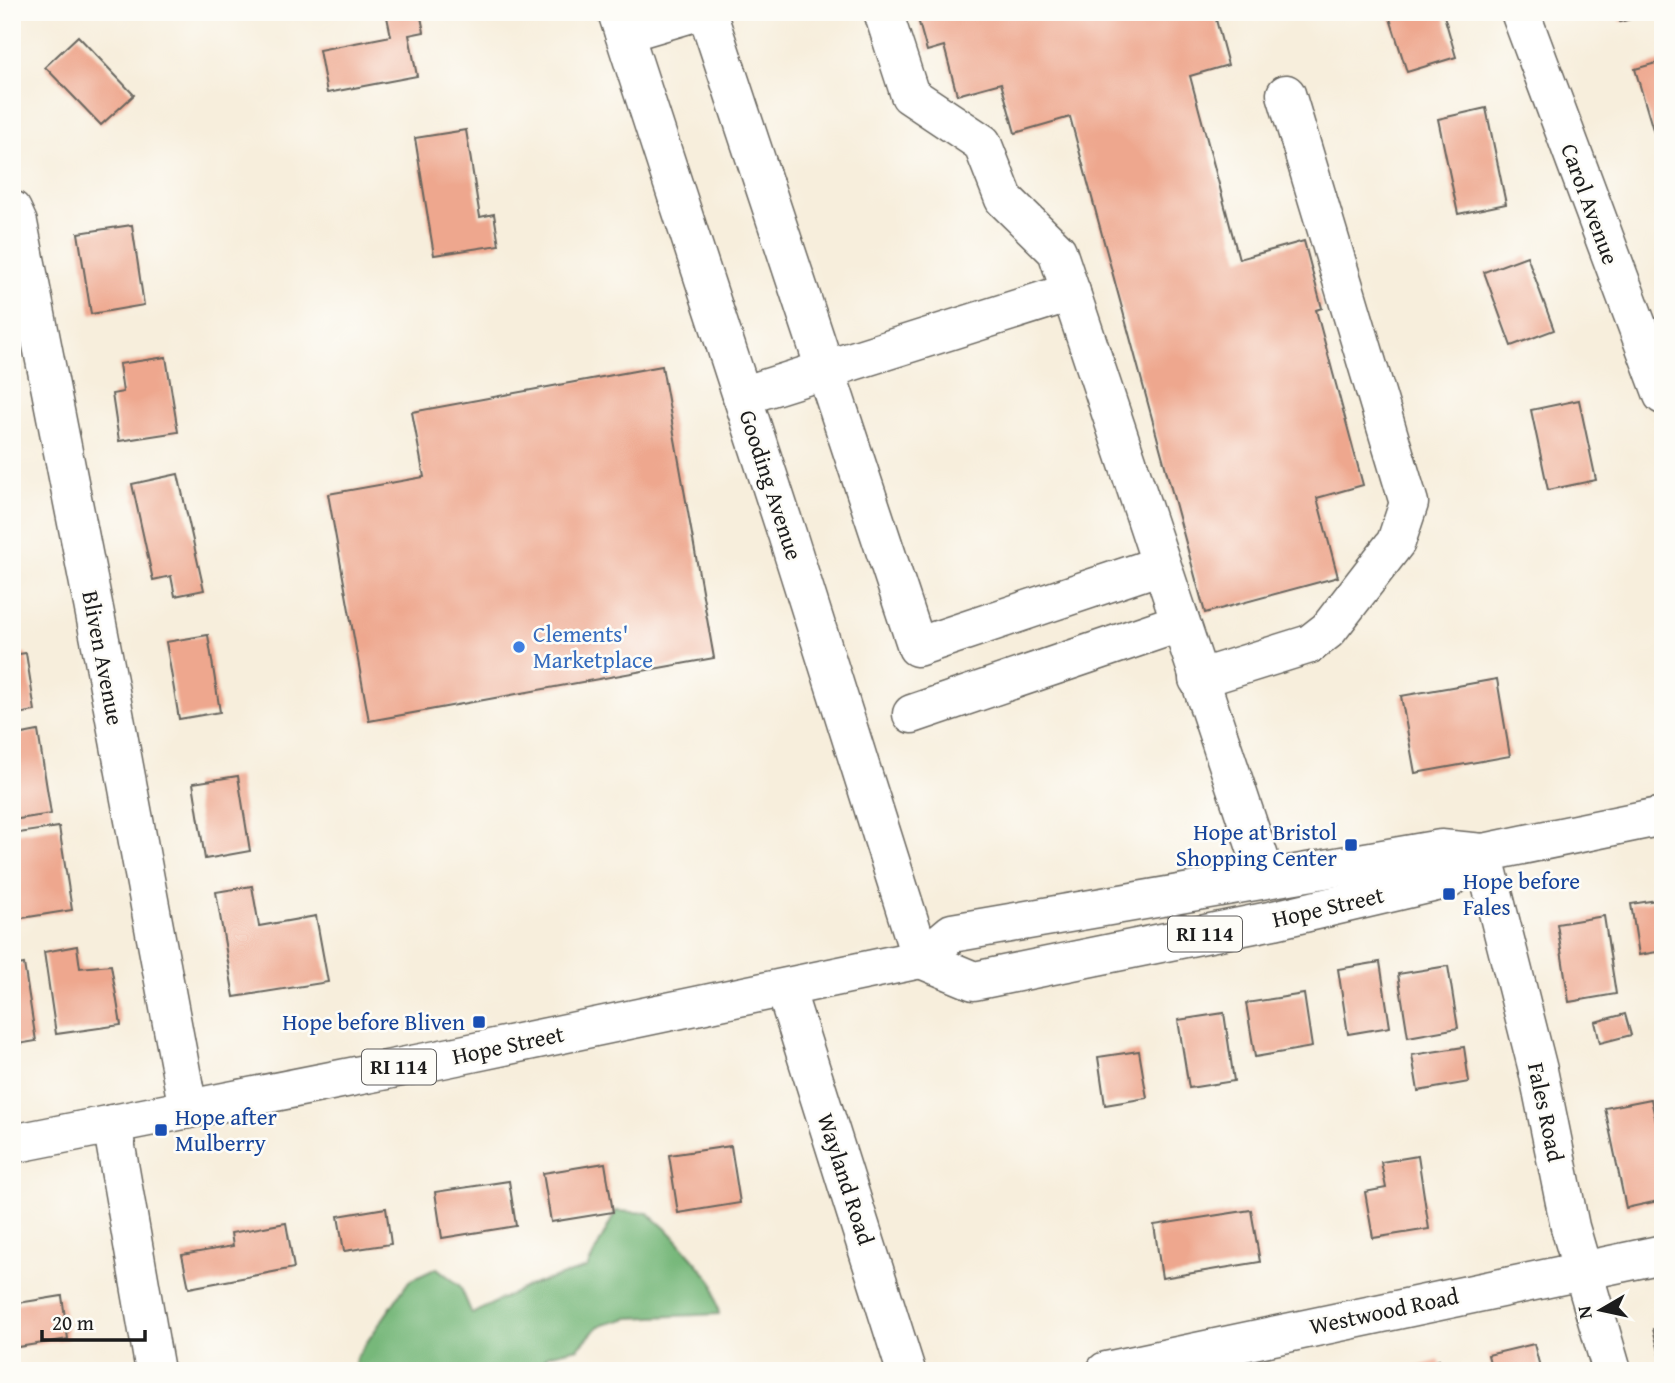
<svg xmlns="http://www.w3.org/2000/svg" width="1675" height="1383" font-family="'Gentium Book Plus',serif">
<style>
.forest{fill:#77b87a;stroke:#4a6a4b;stroke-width:2}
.building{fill:#eea78e}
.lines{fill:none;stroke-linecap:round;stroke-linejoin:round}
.minor-casing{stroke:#69665f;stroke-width:41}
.major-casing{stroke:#69665f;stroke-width:41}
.minor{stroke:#fff;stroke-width:38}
.major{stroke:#fff;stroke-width:38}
.shop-dot{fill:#3f7fe0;stroke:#fdfcf7;stroke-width:2.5}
.transit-dot{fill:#1a4fb4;stroke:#fdfcf7;stroke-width:2.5}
.labels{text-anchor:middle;stroke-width:5;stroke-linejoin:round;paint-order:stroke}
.shield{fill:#fdfcf7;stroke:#605f5e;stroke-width:2}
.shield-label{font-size:21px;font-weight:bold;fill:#1c1c1c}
.street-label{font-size:23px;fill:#1c1c1c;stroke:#fdfcf7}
.shop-label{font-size:23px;fill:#366cbe;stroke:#fdfcf7;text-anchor:start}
.transit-label{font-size:23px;fill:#164399;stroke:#fdfcf7;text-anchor:end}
</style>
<rect width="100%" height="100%" fill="#fdfcf7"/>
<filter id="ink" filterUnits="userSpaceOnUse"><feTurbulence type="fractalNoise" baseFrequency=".0143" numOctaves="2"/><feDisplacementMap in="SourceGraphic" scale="14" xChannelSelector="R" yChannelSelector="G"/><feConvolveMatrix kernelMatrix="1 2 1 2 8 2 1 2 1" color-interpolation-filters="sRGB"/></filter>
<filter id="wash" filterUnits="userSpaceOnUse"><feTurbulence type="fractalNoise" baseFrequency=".00686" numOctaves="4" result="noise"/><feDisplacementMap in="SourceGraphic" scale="28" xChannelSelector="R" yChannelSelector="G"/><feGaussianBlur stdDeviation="1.57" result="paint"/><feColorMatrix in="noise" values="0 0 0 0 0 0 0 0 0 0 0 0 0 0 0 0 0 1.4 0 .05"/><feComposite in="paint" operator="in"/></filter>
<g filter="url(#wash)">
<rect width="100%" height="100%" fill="#f7eedc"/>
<!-- forest -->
<polygon class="forest" points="616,1211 648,1213 672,1234 713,1282 719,1314 629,1318 599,1326 578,1348 548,1355 535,1371 354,1371 356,1358 409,1281 437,1268 460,1286 472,1314 528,1286 587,1268"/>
<g id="blocks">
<!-- building -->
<g class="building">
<polygon points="386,12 420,12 424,32 409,35 417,76 327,93 319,50 391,36"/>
<polygon points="916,12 1214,12 1228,65 1190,76 1239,259 1304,241 1322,308 1316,310 1363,485 1317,498 1338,577 1205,613 1070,117 1015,133 1001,83 957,95 944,46 927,51"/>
<polygon points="1388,12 1443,12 1456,57 1407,72"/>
<polygon points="1617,12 1652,12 1652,13 1620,22"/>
<polygon points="78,36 134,95 101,125 45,67"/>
<polygon points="1663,61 1663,160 1662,160 1635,69"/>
<polygon points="1486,108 1506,204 1458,214 1438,119"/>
<polygon points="466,130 480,217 494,214 499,245 434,255 415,138"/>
<polygon points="132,225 144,305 91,314 78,233"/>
<polygon points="1527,256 1554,330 1511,346 1484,272"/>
<polygon points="166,357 178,432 119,441 112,394 123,392 119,364"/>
<polygon points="662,366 714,658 369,721 328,494 424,477 412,412"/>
<polygon points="1579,400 1596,480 1548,490 1531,410"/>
<polygon points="178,474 204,590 175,596 171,576 153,580 132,484"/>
<polygon points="208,635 220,712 179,719 166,642"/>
<polygon points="26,653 35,711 12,715 12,655"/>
<polygon points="1497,679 1510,756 1415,773 1401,696"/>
<polygon points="38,731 51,814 12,820 12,736"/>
<polygon points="238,776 250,851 205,859 193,783"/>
<polygon points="59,827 72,910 16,919 12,896 12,834"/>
<polygon points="252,886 259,926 316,916 328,982 234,997 216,892"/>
<polygon points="1663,899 1663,951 1639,955 1631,904"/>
<polygon points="1604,916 1616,994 1569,1002 1557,924"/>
<polygon points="77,946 80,968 111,965 121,1025 56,1034 44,952"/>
<polygon points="1380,962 1390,1027 1348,1034 1338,969"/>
<polygon points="24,964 36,1041 12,1045 12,966"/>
<polygon points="1448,966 1458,1028 1408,1037 1398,974"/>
<polygon points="1304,994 1312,1047 1255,1057 1246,1003"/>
<polygon points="1224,1013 1234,1081 1189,1088 1178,1020"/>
<polygon points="1625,1014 1631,1035 1600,1043 1595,1022"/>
<polygon points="1464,1047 1469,1082 1418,1091 1412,1055"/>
<polygon points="1139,1051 1147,1098 1105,1105 1098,1057"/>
<polygon points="1651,1099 1663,1154 1663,1200 1626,1208 1605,1108"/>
<polygon points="731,1146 740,1203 678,1213 669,1155"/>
<polygon points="1418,1156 1429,1229 1373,1238 1365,1192 1386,1188 1381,1162"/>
<polygon points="605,1163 613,1212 551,1222 543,1173"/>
<polygon points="509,1181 516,1226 442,1238 435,1192"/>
<polygon points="386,1208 391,1244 344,1251 338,1216"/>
<polygon points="1251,1210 1260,1262 1162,1278 1154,1225"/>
<polygon points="286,1223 294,1268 189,1288 182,1255 233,1246 231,1233"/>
<polygon points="62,1296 68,1339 12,1348 12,1304"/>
<polygon points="1663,1327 1663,1362 1662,1362 1653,1329"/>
<polygon points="1534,1344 1541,1371 1492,1371 1488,1355"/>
<polygon points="1439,1360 1442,1371 1407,1371 1406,1370"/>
</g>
</g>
</g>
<g filter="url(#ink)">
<use href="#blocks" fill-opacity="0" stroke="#69665f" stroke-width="2"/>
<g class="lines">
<defs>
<g id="minor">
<polyline points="707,12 917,647 1161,565"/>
<polyline points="883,12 910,95 982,143 1004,199 1057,251 1266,878"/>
<polyline points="1520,12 1663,395"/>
<polyline points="624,33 695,12"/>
<polyline points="12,210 18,223 105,665 188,1109"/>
<polyline points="742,396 1071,292"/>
<polyline points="1198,679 1310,644 1328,630 1396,542 1409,503 1286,94"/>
<polyline points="912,714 1179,623"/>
<polyline points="1483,853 1538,1070 1570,1227 1612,1371"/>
<polyline points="785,988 906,1371"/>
<polyline points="112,1124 155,1371"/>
<polyline points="1106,1371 1663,1254"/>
</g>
<g id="major">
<polyline points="617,12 787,534 921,959"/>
<polyline points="921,959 974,981 1274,920 1449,879 1483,853"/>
<polyline points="12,1144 437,1060 921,959 952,933 1441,849 1483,853 1663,816"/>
</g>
</defs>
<!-- minor casing -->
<use href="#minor" class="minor-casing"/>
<!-- major casing -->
<use href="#major" class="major-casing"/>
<!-- minor -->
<use href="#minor" class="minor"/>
<!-- major -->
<use href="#major" class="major"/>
</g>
</g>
<!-- markers -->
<circle class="shop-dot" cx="519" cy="647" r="7"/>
<g class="transit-dot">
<rect x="1344" y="838" width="14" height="14" rx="3.5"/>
<rect x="1442" y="887" width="14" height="14" rx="3.5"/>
<rect x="472" y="1015" width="14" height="14" rx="3.5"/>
<rect x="154" y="1123" width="14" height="14" rx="3.5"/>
</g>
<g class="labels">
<!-- shield labels -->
<g class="shield">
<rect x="1168" y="916.5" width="74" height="35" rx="5"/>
<rect x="362" y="1049.5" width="74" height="35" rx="5"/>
</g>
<g class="shield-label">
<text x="1205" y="941">RI 114</text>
<text x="399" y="1074">RI 114</text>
</g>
<!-- street labels -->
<g class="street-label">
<text transform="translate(1590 204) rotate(70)" y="8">Carol Avenue</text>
<text transform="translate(771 485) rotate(72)" y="8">Gooding Avenue</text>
<text transform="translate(103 658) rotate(79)" y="8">Bliven Avenue</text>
<text transform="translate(1328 907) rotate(-13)" y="8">Hope Street</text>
<text transform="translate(508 1045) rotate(-12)" y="8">Hope Street</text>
<text transform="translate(1546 1112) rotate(78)" y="8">Fales Road</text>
<text transform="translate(846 1179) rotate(72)" y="8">Wayland Road</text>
<text transform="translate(1384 1311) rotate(-12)" y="8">Westwood Road</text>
</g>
<!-- shop labels -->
<g class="shop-label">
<text x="533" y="642">Clements'<tspan x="533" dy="26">Marketplace</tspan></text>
</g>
<!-- transit labels -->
<g class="transit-label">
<text x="1337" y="840">Hope at Bristol<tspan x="1337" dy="26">Shopping Center</tspan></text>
<text x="1463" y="889" text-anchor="start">Hope before<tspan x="1463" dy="26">Fales</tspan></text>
<text x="465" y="1030">Hope before Bliven</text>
<text x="175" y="1125" text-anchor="start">Hope after<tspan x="175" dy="26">Mulberry</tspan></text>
</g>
</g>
<!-- margin -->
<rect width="1675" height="1383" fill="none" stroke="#fdfcf7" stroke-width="42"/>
<!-- north arrow -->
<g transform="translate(1601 1310) rotate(261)" stroke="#fdfcf7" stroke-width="5" paint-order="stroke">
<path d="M0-5L12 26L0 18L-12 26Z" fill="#1c1c1c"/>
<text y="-10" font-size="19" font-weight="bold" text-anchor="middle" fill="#1c1c1c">N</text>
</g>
<!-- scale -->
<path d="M42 1330v10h103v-10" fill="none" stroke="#1c1c1c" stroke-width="3.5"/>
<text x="52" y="1330" font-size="21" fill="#1c1c1c" stroke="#fdfcf7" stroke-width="5" paint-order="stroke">20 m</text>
</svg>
